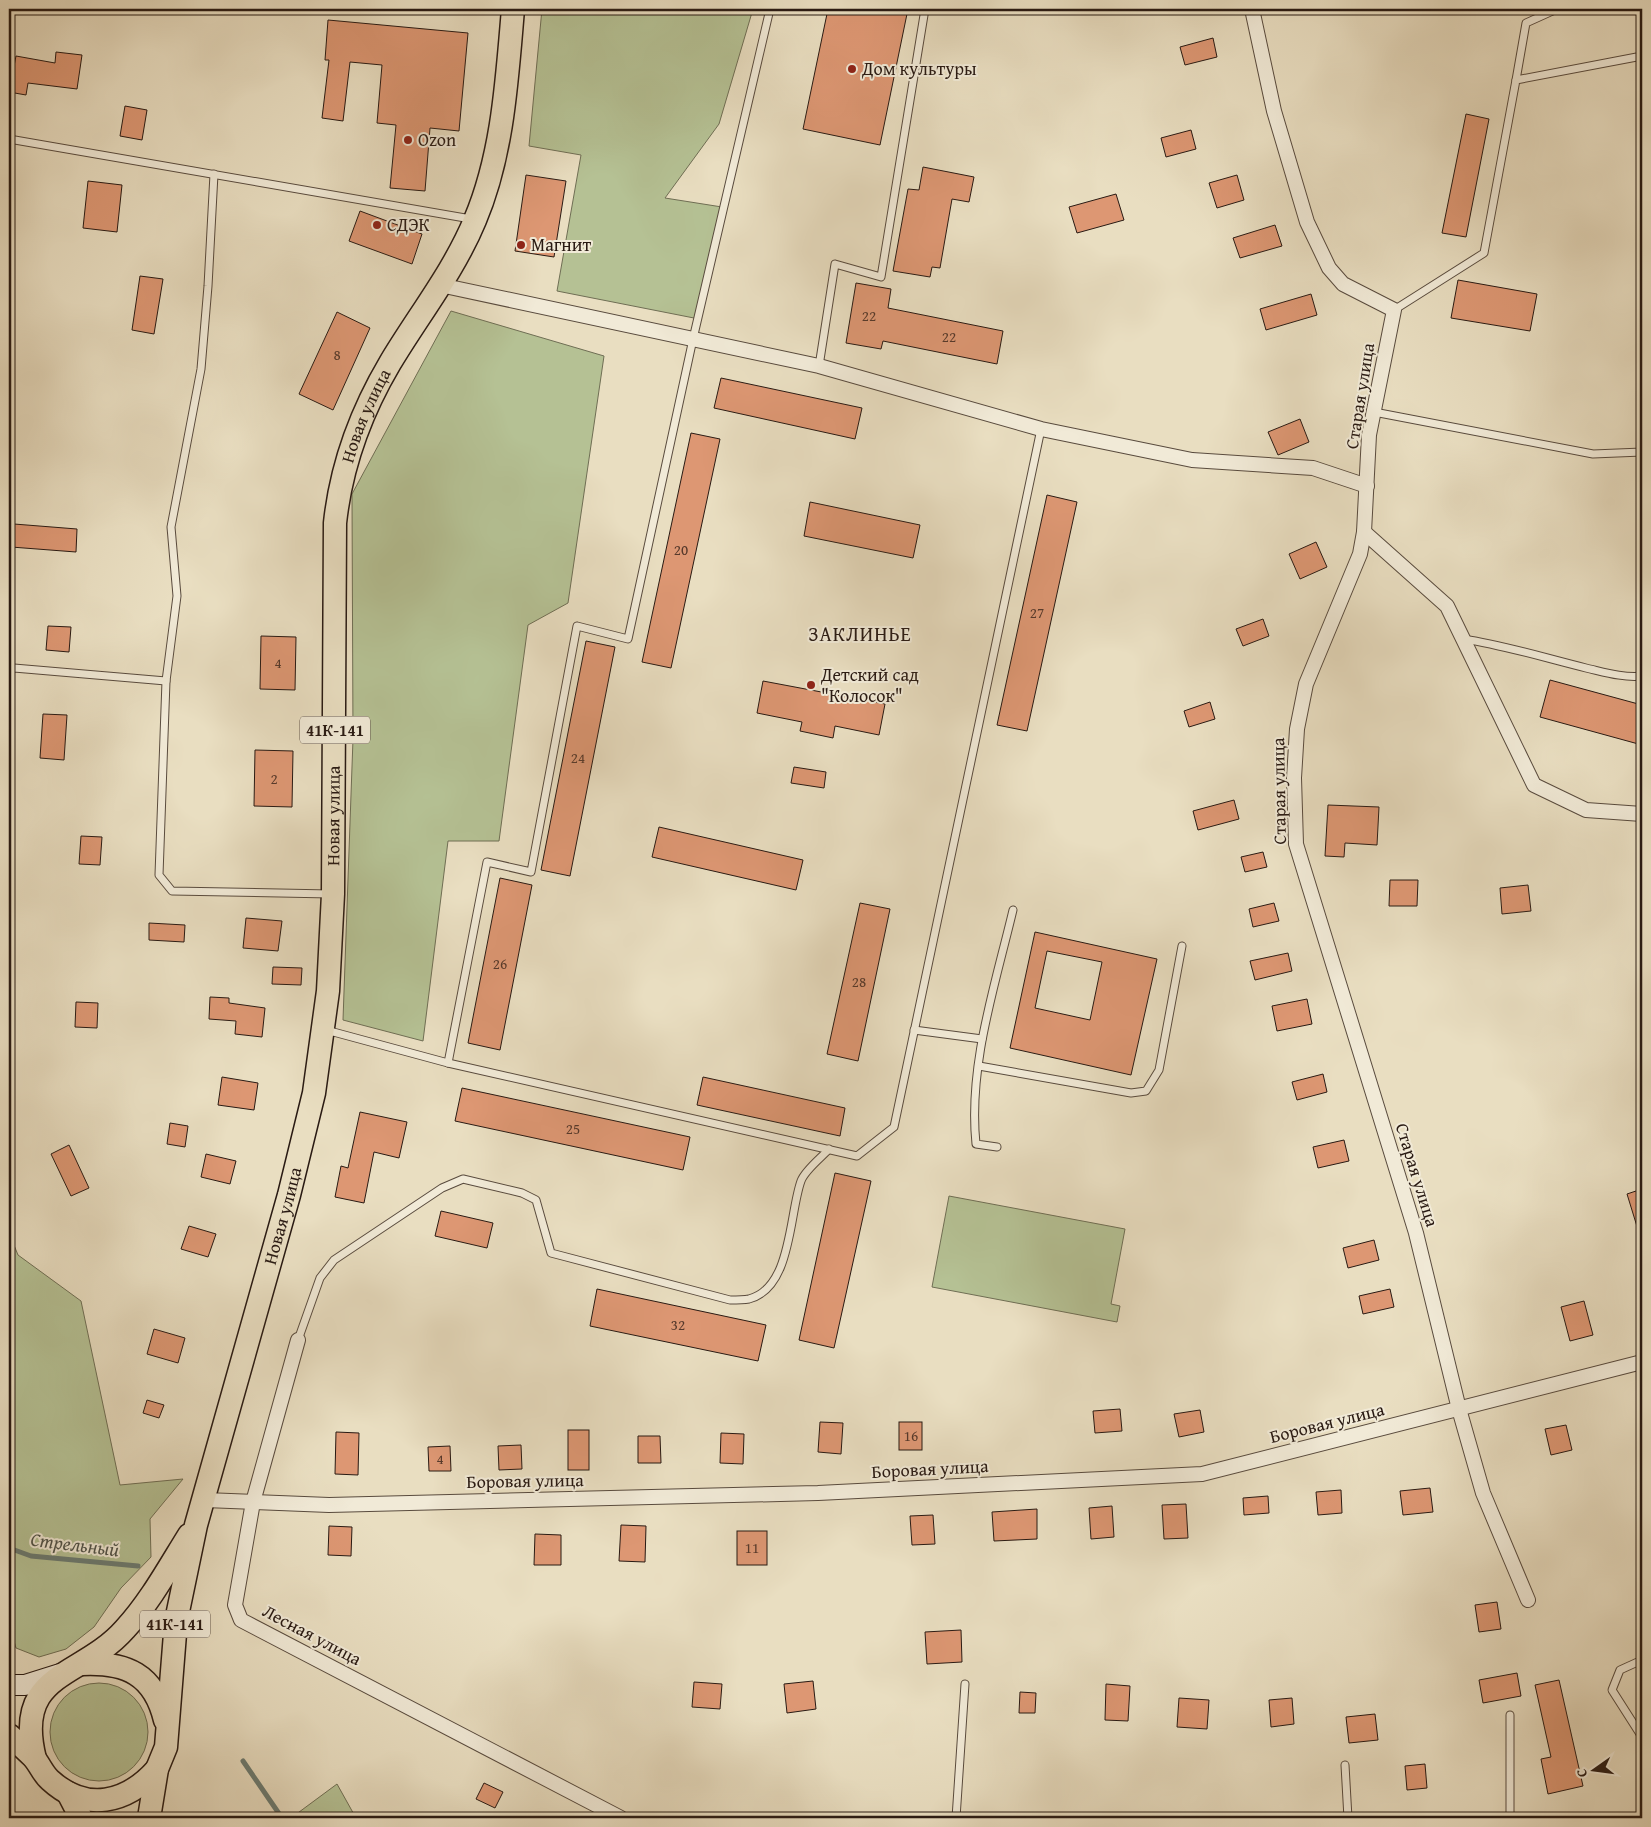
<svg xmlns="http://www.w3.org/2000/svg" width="1651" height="1827" font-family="'Gentium Book Plus',serif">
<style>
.green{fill:#b5c194;stroke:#6f6e54}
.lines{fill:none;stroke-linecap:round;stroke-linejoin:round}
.stream{stroke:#6b7b72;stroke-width:5}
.building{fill:#dd9773;stroke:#291a13;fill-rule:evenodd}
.service-casing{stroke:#594b3e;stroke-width:9}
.minor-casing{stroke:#594b3e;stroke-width:16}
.secondary-casing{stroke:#291a13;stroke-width:22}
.primary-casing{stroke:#291a13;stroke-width:25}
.service{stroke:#f1ead7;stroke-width:7}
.minor{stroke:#f1ead7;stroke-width:14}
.secondary{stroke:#f1ead7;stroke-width:20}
.primary{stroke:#e9dec1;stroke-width:22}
.poi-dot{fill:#8f2418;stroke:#f1ead7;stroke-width:2}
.labels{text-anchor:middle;stroke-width:4;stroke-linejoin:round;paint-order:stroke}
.number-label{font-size:15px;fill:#56392b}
.shield{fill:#f1ead7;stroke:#65584e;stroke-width:1}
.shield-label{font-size:16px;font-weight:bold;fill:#291a13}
.poi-label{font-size:18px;fill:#291a13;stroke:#f1ead7;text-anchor:start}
.street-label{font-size:18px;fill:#291a13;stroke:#f1ead7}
.water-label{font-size:19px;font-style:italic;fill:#50534a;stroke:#f1ead7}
.quarter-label{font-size:20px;letter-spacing:1px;fill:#291a13;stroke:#f1ead7}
</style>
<rect width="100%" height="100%" fill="#e9dec1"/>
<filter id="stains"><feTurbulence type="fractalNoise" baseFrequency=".004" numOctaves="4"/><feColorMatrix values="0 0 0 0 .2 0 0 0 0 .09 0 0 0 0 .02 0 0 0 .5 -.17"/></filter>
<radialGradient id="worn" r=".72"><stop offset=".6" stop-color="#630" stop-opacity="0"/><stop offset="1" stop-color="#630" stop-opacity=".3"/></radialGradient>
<!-- green -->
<g class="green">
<polygon points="542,9 753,9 719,124 665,198 722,207 699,319 557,291 581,155 529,146"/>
<polygon points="451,311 604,356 568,603 528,625 499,841 448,841 423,1041 343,1020 353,739 352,494"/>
<polygon points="949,1196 1125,1229 1111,1304 1120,1306 1117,1322 932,1287"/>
<polygon points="9,1233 18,1255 81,1301 120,1485 183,1479 150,1519 151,1557 121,1588 94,1627 66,1649 39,1657 16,1648 9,1623"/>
<circle cx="99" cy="1732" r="49"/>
<polygon points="337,1784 356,1818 291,1818"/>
</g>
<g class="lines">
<!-- stream -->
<g class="stream">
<polyline points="9,1548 31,1556 138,1566"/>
<polyline points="243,1761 282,1818"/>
</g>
</g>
<!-- building -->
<g class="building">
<polygon points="828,9 908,9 880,145 803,129"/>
<polygon points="328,20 468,33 459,131 430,128 425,191 390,188 396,125 377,123 382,65 350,62 343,121 322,118 329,60 325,60"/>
<polygon points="1213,38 1217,57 1185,65 1180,47"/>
<polygon points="56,52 82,55 77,89 28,83 26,95 9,92 16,56 55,63"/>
<polygon points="125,106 147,110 142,140 120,136"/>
<polygon points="1466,114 1489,119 1466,237 1442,233"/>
<polygon points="1191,130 1196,149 1166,157 1161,138"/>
<polygon points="923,167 974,177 969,202 952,199 940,268 932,267 930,277 893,271 908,189 919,190"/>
<polygon points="526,175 566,181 554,257 515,251"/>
<polygon points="1237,175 1244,200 1217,208 1209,183"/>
<polygon points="88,181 122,185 117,232 83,228"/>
<polygon points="1116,194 1124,220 1077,233 1069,207"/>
<polygon points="360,211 422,234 412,264 349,241"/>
<polygon points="1275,225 1282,246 1240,258 1233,238"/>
<polygon points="140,276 163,279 154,334 132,330"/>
<polygon points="1458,280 1537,294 1530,331 1451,318"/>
<polygon points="856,283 891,289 888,308 1003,331 997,364 883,341 881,349 846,343"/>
<polygon points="1311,294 1317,315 1266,330 1260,309"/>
<polygon points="337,312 370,328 333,410 299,394"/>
<polygon points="721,378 862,408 855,439 714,408"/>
<polygon points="1300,419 1309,442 1278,455 1268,432"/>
<polygon points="691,433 720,439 671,668 642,662"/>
<polygon points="1047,495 1077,502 1027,731 997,725"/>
<polygon points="810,502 920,525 913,558 804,536"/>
<polygon points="14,524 77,529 76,552 11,547"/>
<polygon points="1316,542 1327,567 1300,579 1289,554"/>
<polygon points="1263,619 1269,636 1243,646 1236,629"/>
<polygon points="48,626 71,627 69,652 46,650"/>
<polygon points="261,636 296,637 295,690 260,689"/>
<polygon points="586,641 615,647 570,876 541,870"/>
<polygon points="1550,680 1642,705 1642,745 1540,717"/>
<polygon points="763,681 885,704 879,735 835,726 833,738 800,731 802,722 757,713"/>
<polygon points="1210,702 1215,719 1189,727 1184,711"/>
<polygon points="43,714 67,715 64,760 40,758"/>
<polygon points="255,750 293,751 292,807 254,806"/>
<polygon points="794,767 826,772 824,788 791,783"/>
<polygon points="1234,800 1239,819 1198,830 1193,811"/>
<polygon points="1328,805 1379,807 1377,845 1345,843 1344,857 1325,856"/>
<polygon points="659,827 803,860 796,890 652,857"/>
<polygon points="81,836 102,837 100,865 79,864"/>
<polygon points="1263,852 1267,867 1245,872 1241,857"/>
<polygon points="500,878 532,885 500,1050 468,1043"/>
<polygon points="1390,880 1418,880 1417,906 1389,906"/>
<polygon points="1528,885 1531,911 1502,914 1500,888"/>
<polygon points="860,903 890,909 858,1061 827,1054"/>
<polygon points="1274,903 1279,921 1253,927 1249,909"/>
<polygon points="246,918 282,921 278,951 243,948"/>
<polygon points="149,923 185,925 184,942 149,940"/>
<path d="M1035,932L1157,959L1131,1075L1010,1048ZM1047,951L1102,962L1090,1020L1035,1008Z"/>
<polygon points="1288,953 1292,971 1255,980 1250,961"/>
<polygon points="273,967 302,968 301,985 272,984"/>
<polygon points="210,997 229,998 229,1003 265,1008 262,1037 235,1034 236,1021 209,1019"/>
<polygon points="1307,999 1312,1024 1277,1031 1272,1006"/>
<polygon points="76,1002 98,1003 97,1028 75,1027"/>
<polygon points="1323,1074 1327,1092 1297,1100 1292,1082"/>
<polygon points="222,1077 258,1083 254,1110 218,1105"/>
<polygon points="703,1077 845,1108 840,1136 697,1105"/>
<polygon points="462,1088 690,1137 683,1170 455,1121"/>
<polygon points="360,1112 407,1122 399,1158 374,1152 364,1203 335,1197 341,1166 348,1168"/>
<polygon points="170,1123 188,1126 185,1147 167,1144"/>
<polygon points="1344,1140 1349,1161 1318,1168 1313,1147"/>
<polygon points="69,1145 89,1188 71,1196 51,1154"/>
<polygon points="206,1154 236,1161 230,1184 201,1177"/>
<polygon points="835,1173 871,1181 834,1348 799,1340"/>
<polygon points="1642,1189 1642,1233 1639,1233 1627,1194"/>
<polygon points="441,1211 493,1223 487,1248 435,1236"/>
<polygon points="189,1226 216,1234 208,1257 181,1249"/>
<polygon points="1374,1240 1379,1260 1348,1268 1343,1248"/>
<polygon points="597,1289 766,1325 758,1361 590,1326"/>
<polygon points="1390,1289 1394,1307 1363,1314 1359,1296"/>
<polygon points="1584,1301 1593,1335 1570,1341 1561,1307"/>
<polygon points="154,1329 185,1338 178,1363 147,1354"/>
<polygon points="147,1400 164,1405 159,1418 143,1413"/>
<polygon points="1120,1409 1122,1431 1095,1433 1093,1411"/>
<polygon points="1200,1410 1204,1432 1179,1437 1174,1414"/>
<polygon points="820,1422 843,1423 841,1454 818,1452"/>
<rect x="899" y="1422" width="23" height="28"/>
<polygon points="1566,1425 1572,1450 1551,1455 1545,1429"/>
<rect x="568" y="1430" width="21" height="40"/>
<polygon points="336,1432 359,1433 358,1475 335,1474"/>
<polygon points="721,1433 744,1434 743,1464 720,1463"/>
<polygon points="638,1436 660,1436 661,1463 638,1463"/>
<polygon points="521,1445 522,1469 499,1470 498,1446"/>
<polygon points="450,1446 451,1471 429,1471 428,1447"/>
<polygon points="1430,1488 1433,1512 1403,1515 1400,1491"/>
<polygon points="1341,1490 1342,1513 1318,1515 1316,1492"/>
<polygon points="1268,1496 1269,1513 1244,1515 1243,1498"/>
<polygon points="1186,1504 1188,1538 1164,1539 1162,1505"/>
<polygon points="1112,1506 1114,1537 1091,1539 1089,1508"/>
<polygon points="1037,1509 1037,1539 994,1541 992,1512"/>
<polygon points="933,1515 935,1544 912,1545 910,1516"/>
<polygon points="621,1525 646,1526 645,1562 619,1561"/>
<polygon points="329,1526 352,1527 351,1556 328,1555"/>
<rect x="737" y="1531" width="30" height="34"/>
<polygon points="535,1534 561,1535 561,1565 534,1565"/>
<polygon points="1497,1602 1501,1629 1479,1632 1475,1605"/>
<polygon points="961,1630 962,1662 927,1664 925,1632"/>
<polygon points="1517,1673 1521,1696 1483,1703 1479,1680"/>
<polygon points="1559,1680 1583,1786 1548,1794 1541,1759 1551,1757 1535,1685"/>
<polygon points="813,1681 816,1709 787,1713 784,1684"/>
<polygon points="694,1682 722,1684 720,1709 692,1707"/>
<polygon points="1106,1684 1130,1686 1128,1721 1105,1720"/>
<polygon points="1020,1692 1036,1693 1035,1713 1019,1713"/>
<polygon points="1179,1698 1209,1700 1207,1729 1177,1727"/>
<polygon points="1292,1698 1294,1724 1271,1727 1269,1700"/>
<polygon points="1375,1714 1378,1740 1349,1743 1346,1717"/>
<polygon points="1425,1764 1427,1788 1407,1790 1405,1766"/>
<polygon points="484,1783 503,1792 495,1808 476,1799"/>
</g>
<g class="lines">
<defs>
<g id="service">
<polyline points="1516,80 1526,23 1557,9"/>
<polyline points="9,139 471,219"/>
<polyline points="214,174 208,286 201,369 171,527 177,596 166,681 159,875 172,891 331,894"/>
<polyline points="1394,310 1484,253 1516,80 1642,56"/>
<polyline points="819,366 835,264 881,277 925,9"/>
<polyline points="1374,412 1593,454 1642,452"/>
<path d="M1463,639C1504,645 1545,658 1586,668C1604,672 1623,678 1642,676"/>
<polyline points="9,670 14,668 166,681"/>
<polyline points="326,1030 448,1063 857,1156 894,1127 1041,429"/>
<polyline points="914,1030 982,1039"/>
<polyline points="448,1063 487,862 531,872 577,626 628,639 693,339 770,9"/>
<polyline points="979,1066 1131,1093 1146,1091 1159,1070 1182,946"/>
<path d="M997,1147L976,1144C968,1066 995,986 1013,910"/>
<path d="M298,1340L320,1278L334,1260L442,1188L463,1179L522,1193L536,1200L551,1253L730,1300C736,1300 743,1300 749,1299C792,1288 789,1214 801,1181C805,1170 821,1158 829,1149"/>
<polyline points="1642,1660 1620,1670 1612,1690 1642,1737"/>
<polyline points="1345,1765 1348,1818"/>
<polyline points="956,1818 965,1684"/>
<polyline points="1510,1818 1510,1715"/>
</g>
<g id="minor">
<polyline points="1252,9 1274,111 1307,222 1329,268 1343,284 1394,310 1369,435 1364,532 1360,554 1306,684 1297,729 1294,778 1296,844 1416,1233 1459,1409 1483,1493 1528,1600"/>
<polyline points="440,285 819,366 1041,429 1192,460 1313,468 1367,486"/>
<polyline points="1364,532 1447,606 1534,785 1586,810 1642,814"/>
<polyline points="298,1340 253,1502 235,1605 241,1620 621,1818"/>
<polyline points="205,1500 329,1505 818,1493 1202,1474 1642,1362"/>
</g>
<polyline id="secondary" points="9,1685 25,1685 60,1674"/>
<g id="primary">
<path d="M82,1664C126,1662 154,1674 165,1720"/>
<path d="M9,1735C17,1742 26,1750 34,1758C40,1765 43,1774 50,1780C86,1813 127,1803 157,1769"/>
<path d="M35,1759C13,1671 81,1679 125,1629C150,1602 169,1567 189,1535"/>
<polyline points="68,1793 81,1818"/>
<path id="s1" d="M149,1818L157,1769L166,1747L176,1621L196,1525L289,1195L314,1093L328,991L333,894L335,523C341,467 361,412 390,363C418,316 454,271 475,220C503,154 507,79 513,9"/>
</g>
</defs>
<!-- service casing -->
<use href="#service" class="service-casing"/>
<!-- minor casing -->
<use href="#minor" class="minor-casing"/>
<!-- secondary casing -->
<use href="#secondary" class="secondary-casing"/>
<!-- primary casing -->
<use href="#primary" class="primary-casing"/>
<!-- service -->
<use href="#service" class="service"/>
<!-- minor -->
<use href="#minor" class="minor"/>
<!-- secondary -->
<use href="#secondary" class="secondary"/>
<!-- primary -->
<use href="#primary" class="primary"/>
</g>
<!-- markers -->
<g class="poi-dot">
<circle cx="852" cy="69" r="5"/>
<circle cx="408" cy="140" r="5"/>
<circle cx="377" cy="225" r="5"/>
<circle cx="521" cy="245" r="5"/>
<circle cx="811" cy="685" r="5"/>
</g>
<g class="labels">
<!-- number labels -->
<g class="number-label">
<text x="869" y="321">22</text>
<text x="949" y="342">22</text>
<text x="337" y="360">8</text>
<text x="681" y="555">20</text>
<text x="1037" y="618">27</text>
<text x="278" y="668">4</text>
<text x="578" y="763">24</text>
<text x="274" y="784">2</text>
<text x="500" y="969">26</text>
<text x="859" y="987">28</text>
<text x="573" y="1134">25</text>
<text x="678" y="1330">32</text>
<text x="911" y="1441">16</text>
<text x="440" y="1464">4</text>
<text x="752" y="1553">11</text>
</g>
<!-- shield labels -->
<g class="shield">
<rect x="300" y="716.5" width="70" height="27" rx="4"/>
<rect x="140" y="1610.5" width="70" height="27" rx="4"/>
</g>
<g class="shield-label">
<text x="335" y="736">41К-141</text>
<text x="175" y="1630">41К-141</text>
</g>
<!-- poi labels -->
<g class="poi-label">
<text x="862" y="75">Дом культуры</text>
<text x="418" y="146">Ozon</text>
<text x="387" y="231">СДЭК</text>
<text x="531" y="251">Магнит</text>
<text x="821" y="681">Детский сад<tspan x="821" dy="21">"Колосок"</tspan></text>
</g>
<!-- street labels -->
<g class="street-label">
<text transform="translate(1360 396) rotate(-81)" y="6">Старая улица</text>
<text dy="6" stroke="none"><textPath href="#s1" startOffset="1429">Новая улица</textPath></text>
<text transform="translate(1279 791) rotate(-91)" y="6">Старая улица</text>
<text dy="6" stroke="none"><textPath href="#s1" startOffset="1024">Новая улица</textPath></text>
<text transform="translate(1417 1175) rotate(73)" y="6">Старая улица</text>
<text dy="6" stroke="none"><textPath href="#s1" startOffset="619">Новая улица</textPath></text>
<text transform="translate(1327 1423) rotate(-14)" y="6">Боровая улица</text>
<text transform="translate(930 1469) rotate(-3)" y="6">Боровая улица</text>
<text transform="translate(525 1481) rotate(-1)" y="6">Боровая улица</text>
<text transform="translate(312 1635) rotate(28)" y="6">Лесная улица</text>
</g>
<!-- water labels -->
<g class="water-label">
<text transform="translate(75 1544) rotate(7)" y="7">Стрельный</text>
</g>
<!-- quarter labels -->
<g class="quarter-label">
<text x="860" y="641">ЗАКЛИНЬЕ</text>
</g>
</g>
<!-- margin -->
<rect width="1651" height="1827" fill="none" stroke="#e9dec1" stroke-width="30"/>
<rect x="10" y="10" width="1631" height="1807" fill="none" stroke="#291a13" stroke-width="2.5"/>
<rect x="15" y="15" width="1621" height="1797" fill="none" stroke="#291a13"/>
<!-- north arrow -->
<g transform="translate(1594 1770) rotate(256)" stroke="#f1ead7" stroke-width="4" paint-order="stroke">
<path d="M0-4L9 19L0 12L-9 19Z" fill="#291a13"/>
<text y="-8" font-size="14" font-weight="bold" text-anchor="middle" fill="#291a13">С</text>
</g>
<rect width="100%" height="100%" filter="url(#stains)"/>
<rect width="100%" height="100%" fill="url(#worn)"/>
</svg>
